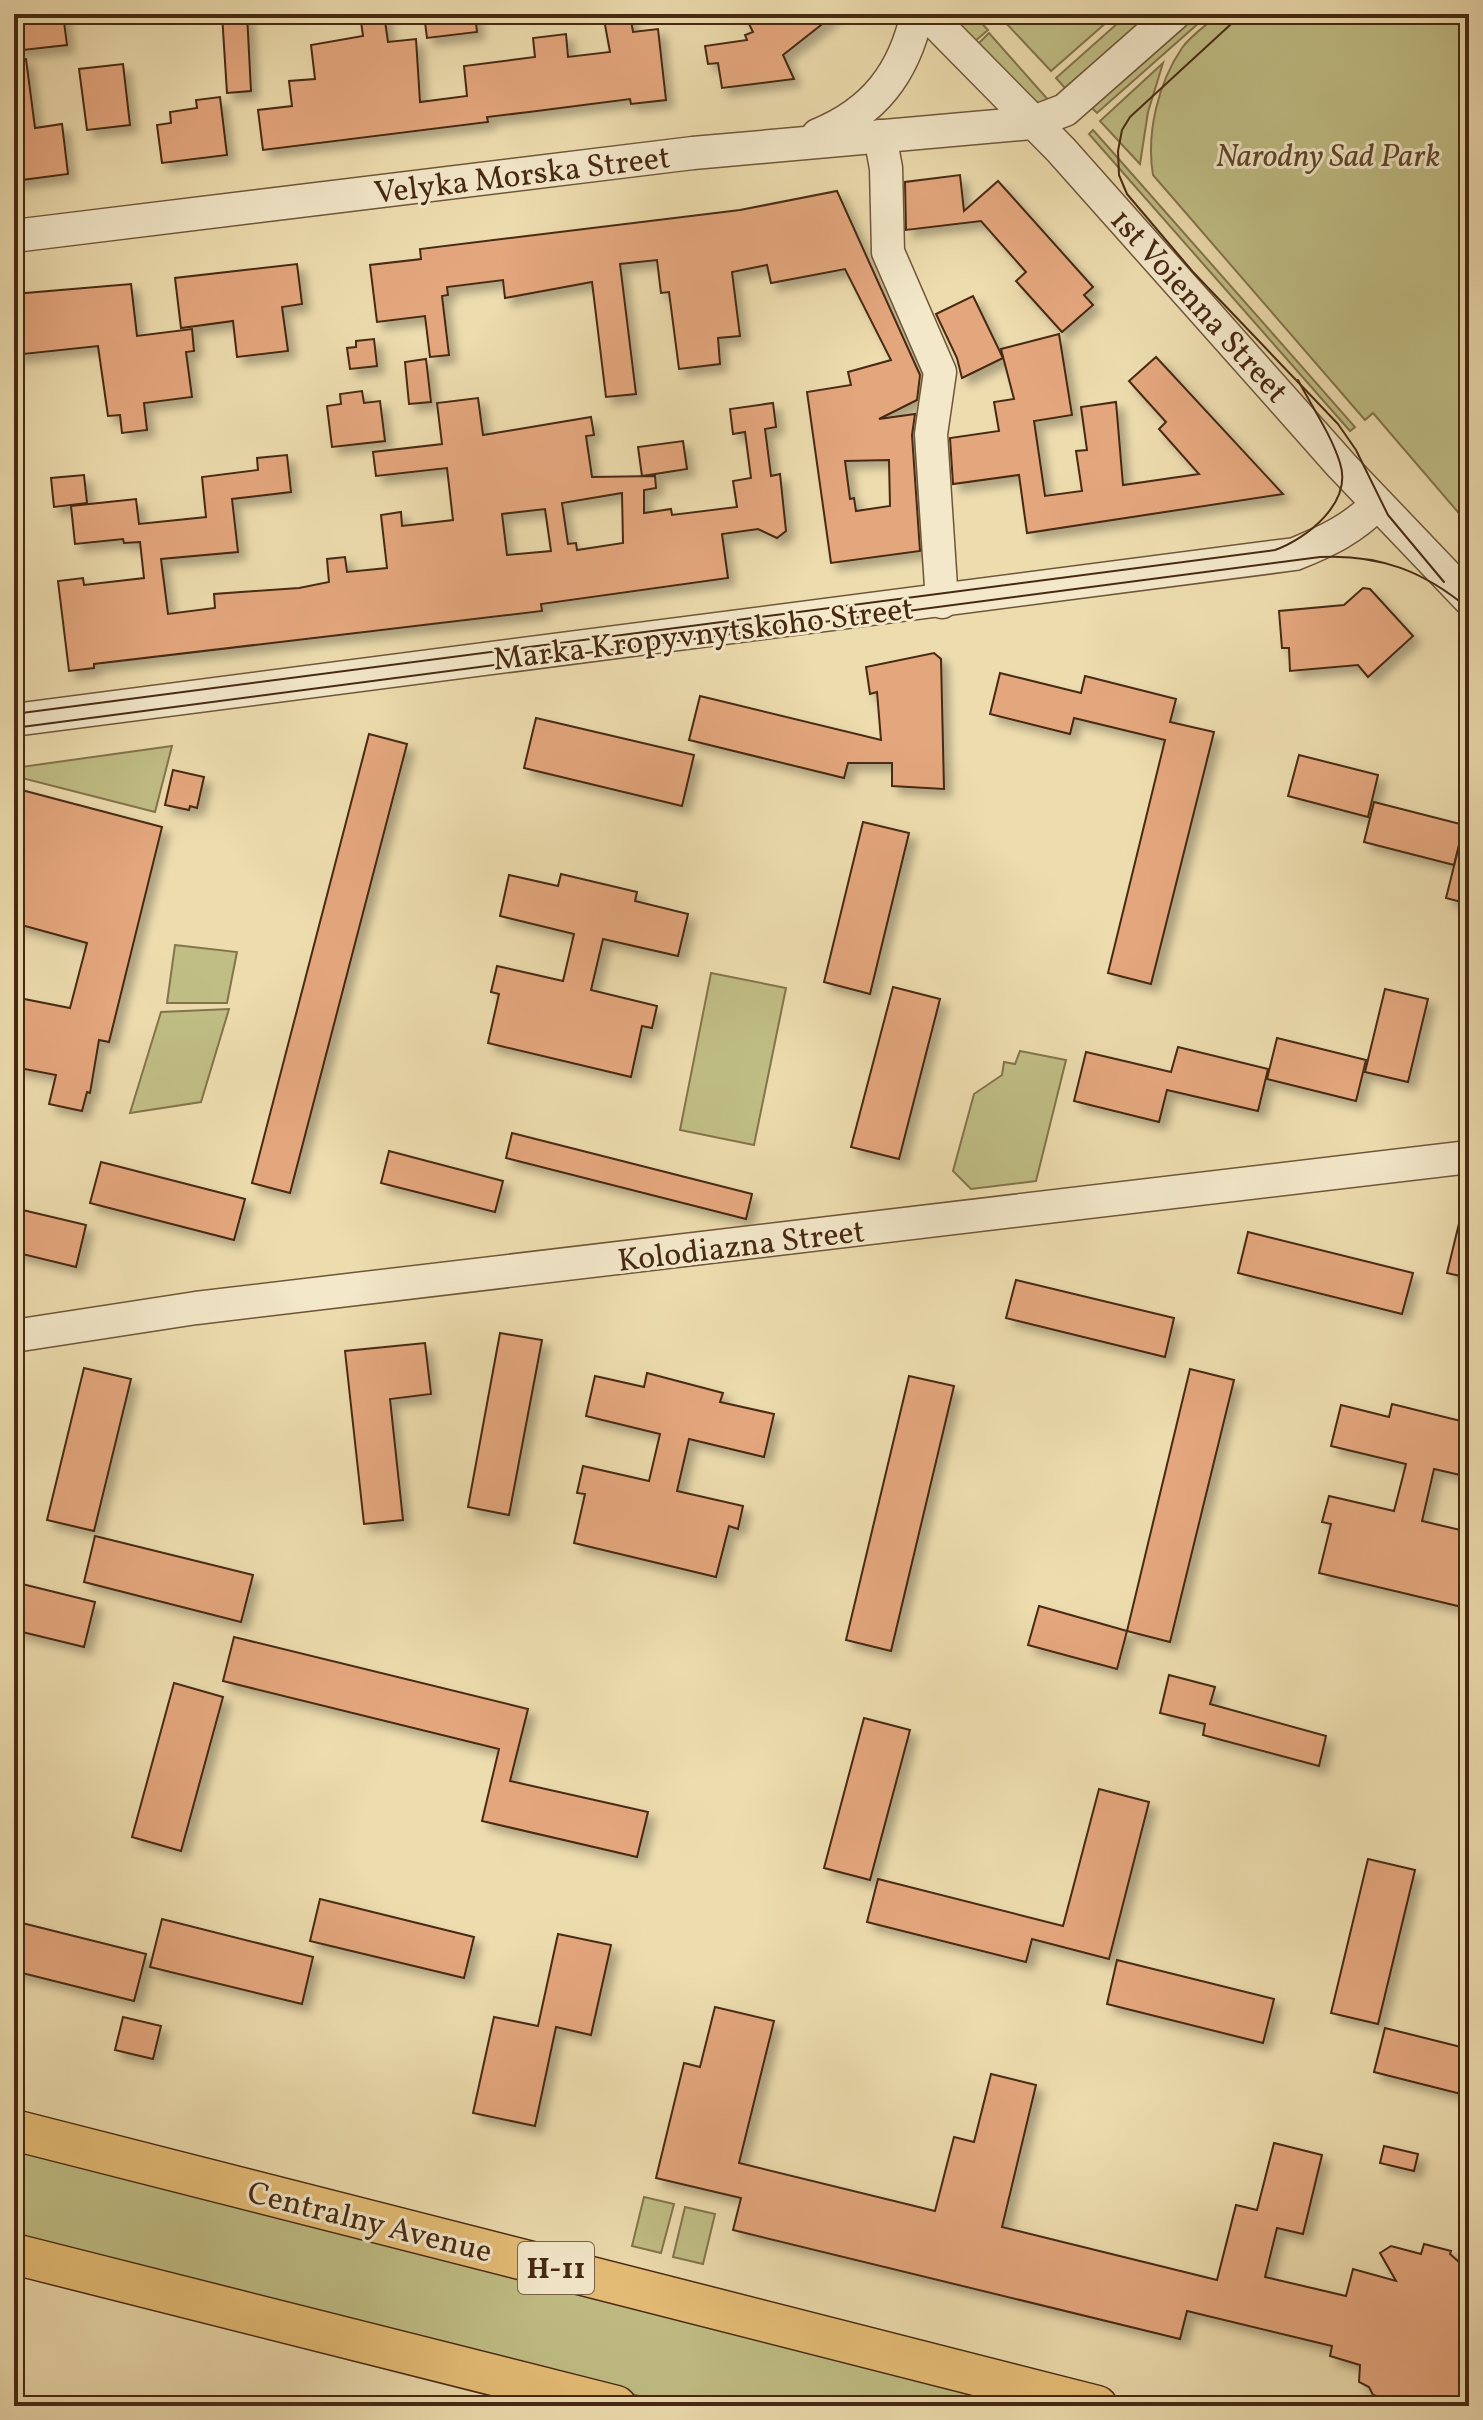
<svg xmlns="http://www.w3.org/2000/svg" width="1483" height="2420" font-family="Vollkorn,serif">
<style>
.green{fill:#c0be85;stroke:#84744c;stroke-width:2}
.building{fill:#e4a67d;stroke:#472912;stroke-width:2;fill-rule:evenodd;filter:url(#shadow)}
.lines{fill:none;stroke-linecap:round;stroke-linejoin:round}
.minor-casing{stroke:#705639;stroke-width:35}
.major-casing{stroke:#472912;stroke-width:43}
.minor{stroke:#f3e8ca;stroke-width:32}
.major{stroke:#e6be77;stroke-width:40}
.tram{stroke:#472912;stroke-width:2}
.labels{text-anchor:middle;stroke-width:6;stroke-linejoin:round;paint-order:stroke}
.shield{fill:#f3e8ca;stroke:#7b6249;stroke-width:2}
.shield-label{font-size:30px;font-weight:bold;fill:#472912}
.park-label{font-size:32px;font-style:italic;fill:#5f4729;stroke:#f3e8ca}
.street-label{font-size:32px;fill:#472912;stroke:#f3e8ca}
</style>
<defs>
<filter id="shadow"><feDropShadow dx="7" dy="7" stdDeviation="4" flood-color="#0004"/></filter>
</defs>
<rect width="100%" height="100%" fill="#eddcae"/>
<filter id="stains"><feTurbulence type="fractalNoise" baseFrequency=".0025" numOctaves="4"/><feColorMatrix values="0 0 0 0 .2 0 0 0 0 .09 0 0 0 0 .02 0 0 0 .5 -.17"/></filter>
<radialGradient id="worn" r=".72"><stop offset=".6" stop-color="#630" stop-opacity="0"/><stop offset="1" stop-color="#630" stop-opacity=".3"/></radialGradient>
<!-- green -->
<g class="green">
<polygon points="948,14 973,14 988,30 974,42"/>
<polygon points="1014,14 1116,14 1051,71 1005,22"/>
<polygon points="1128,14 1150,14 1065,88 1056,78"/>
<polygon points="1199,14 1209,14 1097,113 1092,108"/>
<path d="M1219,14H1469V525L1373,413L1365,420L1153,175C1146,134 1158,83 1182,48C1191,35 1207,25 1219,14Z"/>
<polygon points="989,33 1050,102 1040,107 977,45"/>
<polygon points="1163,63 1148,112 1140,164 1100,121"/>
<polygon points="1093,130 1117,157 1355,427 1350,431 1089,134"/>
<polygon points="172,746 155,812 14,776 14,768"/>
<polygon points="175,945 237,952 227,1003 167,1003"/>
<polygon points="711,973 786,988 754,1145 680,1130"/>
<polygon points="229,1009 201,1102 130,1113 161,1012"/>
<polygon points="1020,1051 1066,1060 1036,1181 971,1189 953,1171 974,1094 1002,1075 1004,1062 1015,1064"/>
<polygon points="14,2146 1035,2406 679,2406 14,2238"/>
<polygon points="644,2197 674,2204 661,2253 632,2246"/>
<polygon points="685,2207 715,2214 703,2264 673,2257"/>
</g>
<!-- building -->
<g class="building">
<polygon points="14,14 63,14 67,45 14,51"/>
<polygon points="222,14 247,14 251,91 227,93"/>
<polygon points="360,14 384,14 388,42 416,39 420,102 467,96 464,66 535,57 533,38 566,34 568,57 610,52 603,14 630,14 633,32 658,29 666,100 631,104 630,99 529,112 487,117 488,122 263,150 258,110 292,106 289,81 315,79 311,45 363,36"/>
<polygon points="424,14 475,14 477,32 427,38"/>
<polygon points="744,14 835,14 783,55 794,79 722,88 718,63 708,64 705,46 747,40 745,35 753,32"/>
<polygon points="26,59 35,128 62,124 68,174 14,181 14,60"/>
<polygon points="123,64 130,125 87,130 79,69"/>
<polygon points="220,97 227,155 162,163 157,125 171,123 170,112 197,108 196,100"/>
<polygon points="960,175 964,211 998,181 1093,287 1084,295 1093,305 1062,332 1016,281 1026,272 981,221 906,230 905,182"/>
<path d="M837,191L920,375L917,400L879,419L915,414L912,435L920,551L831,563L807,392L851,385L848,372L891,360L845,269L771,283L767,265L732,272L740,336L718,338L720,364L679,369L669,292L661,293L657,260L620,264L636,394L606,397L592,282L505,298L503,280L447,287L448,295L442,296L449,355L430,357L425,316L377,322L370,265L421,259L420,249L740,210ZM889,460L890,506L856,511L854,498L850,499L845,461Z"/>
<polygon points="297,264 302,304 282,307 288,351 237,357 233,321 181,328 175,278"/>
<polygon points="131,284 137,336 192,329 194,351 186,352 192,397 144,403 147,430 122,433 120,415 108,416 98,346 14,355 14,294"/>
<polygon points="973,296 1003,358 962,378 957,358 936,314"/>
<polygon points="1059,334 1072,415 1034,421 1045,496 1082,491 1076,451 1087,450 1081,407 1116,402 1123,485 1199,474 1159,429 1166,422 1129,381 1156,357 1283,494 1027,533 1019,475 953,484 950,438 999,431 994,402 1014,399 1001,349"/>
<polygon points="374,339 377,366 350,369 347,348 356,347 356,341"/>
<polygon points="426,359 431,402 409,404 405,362"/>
<polygon points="362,391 364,403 380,401 385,441 332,447 327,406 341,404 340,394"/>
<path d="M478,398L483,435L591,417L594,435L586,436L592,477L655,476L656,488L644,490V513L671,509L672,515L737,507L733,481L751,478L745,432L733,434L730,409L773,403L776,427L765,429L771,476L780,474L786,531L777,538L758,529L722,534L728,578L541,604L542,611L94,664V668L69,671L58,581L83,578L84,585L144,578L140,542L124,543L123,539L75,544L71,506L136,499L139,524L206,517L202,477L258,470L257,458L287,455L291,492L232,499L238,552L161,559L168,614L215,608L214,594L299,588L329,582L327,559L345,557L347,572L387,568L381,515L401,512L402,526L453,520L447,468L376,476L373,452L442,444L437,403ZM622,493L623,543L577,550L576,543L568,544L562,503ZM545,509L551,551L507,555L502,514Z"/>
<polygon points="683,441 687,469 642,476 638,447"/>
<polygon points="84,475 87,503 54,507 51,478"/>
<polygon points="1363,588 1370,589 1413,636 1368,677 1358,665 1290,671 1289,648 1282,648 1279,611 1344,605"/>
<polygon points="934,653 941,659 944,789 892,786 892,763 848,763 844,778 689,740 700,696 881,740 877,692 870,694 866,667"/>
<polygon points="1000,673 1081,693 1085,676 1176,699 1170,722 1214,732 1151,984 1108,973 1165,740 1074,718 1070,734 990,714"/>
<polygon points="536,718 694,755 682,806 524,768"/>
<polygon points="369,734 407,744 290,1193 252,1183"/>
<polygon points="1299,755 1378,775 1368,817 1288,796"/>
<polygon points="173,770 204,777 197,808 190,806 189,810 165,805"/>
<polygon points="14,788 162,827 109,1042 99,1040 90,1093 87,1092 82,1111 49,1104 56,1075 14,1067 14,1044 20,1021 14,1020 14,997 70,1008 87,943 14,923"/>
<polygon points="1374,802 1464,825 1454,865 1364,842"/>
<polygon points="863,822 909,833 870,994 824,982"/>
<polygon points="1462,834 1469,834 1469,904 1446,898"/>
<polygon points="561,874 637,892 635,901 688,914 678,956 603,939 591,990 657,1006 652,1028 642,1026 631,1077 488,1043 499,994 491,992 497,966 563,981 574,934 500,916 509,875 558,886"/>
<polygon points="893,987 940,999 899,1159 851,1147"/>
<polygon points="1385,989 1428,999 1408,1082 1365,1072"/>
<polygon points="1277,1038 1366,1060 1356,1101 1267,1079"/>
<polygon points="1178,1047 1268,1069 1258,1111 1167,1090 1159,1122 1074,1101 1086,1052 1171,1072"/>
<polygon points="512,1133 752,1194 746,1219 506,1158"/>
<polygon points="389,1151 503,1181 495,1212 381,1183"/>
<polygon points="101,1162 245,1199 234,1240 90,1203"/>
<polygon points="14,1208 86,1225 76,1267 14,1252"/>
<polygon points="1462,1211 1469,1212 1469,1278 1447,1273"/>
<polygon points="1248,1232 1413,1273 1402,1314 1238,1273"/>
<polygon points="1016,1280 1174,1318 1165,1357 1006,1318"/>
<polygon points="500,1333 542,1340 509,1515 468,1507"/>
<polygon points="425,1343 431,1394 390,1399 403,1520 364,1524 345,1351"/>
<polygon points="84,1368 131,1379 94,1531 47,1520"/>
<polygon points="1190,1369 1234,1380 1170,1642 1127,1631"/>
<polygon points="647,1373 723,1393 720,1402 774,1414 764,1457 689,1439 677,1491 743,1506 738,1529 729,1526 716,1577 574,1543 585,1494 577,1493 583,1466 649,1481 660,1434 586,1416 595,1376 644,1387"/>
<polygon points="909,1376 954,1386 891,1651 846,1640"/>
<polygon points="1392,1404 1469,1423 1469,1477 1434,1469 1422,1521 1469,1532 1469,1578 1462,1607 1319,1573 1331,1524 1322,1522 1329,1496 1394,1511 1406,1464 1331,1446 1341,1405 1389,1417"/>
<polygon points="95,1536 253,1575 241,1622 84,1582"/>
<polygon points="14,1582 95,1602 84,1647 14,1630"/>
<polygon points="1039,1606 1127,1631 1117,1669 1028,1645"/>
<polygon points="234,1637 528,1709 510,1781 648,1812 637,1857 482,1821 499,1749 223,1681"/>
<polygon points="1169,1675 1215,1687 1210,1704 1326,1736 1319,1766 1203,1735 1205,1724 1160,1713"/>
<polygon points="174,1683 223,1697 181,1851 132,1837"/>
<polygon points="864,1718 910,1730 870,1880 824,1868"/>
<polygon points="1099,1789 1149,1802 1109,1959 1032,1939 1026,1962 867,1922 878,1879 1063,1926"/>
<polygon points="1368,1859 1415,1870 1378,2024 1331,2013"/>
<polygon points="320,1899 474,1937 464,1978 310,1941"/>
<polygon points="162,1919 313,1957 302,2004 150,1967"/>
<polygon points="14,1921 146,1954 134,2001 14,1971"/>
<polygon points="558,1934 611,1945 591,2035 556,2027 535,2126 473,2113 494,2017 538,2026"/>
<polygon points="1117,1960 1274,1999 1263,2043 1107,2004"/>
<polygon points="715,2007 774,2021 739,2163 935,2211 954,2137 974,2142 991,2074 1036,2085 1002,2227 1217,2280 1236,2205 1257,2210 1274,2143 1322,2155 1303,2234 1277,2228 1265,2277 1346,2296 1353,2269 1396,2281 1380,2253 1391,2246 1421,2254 1424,2244 1451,2251 1450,2254 1469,2271 1469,2406 1395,2406 1396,2401 1373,2395 1369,2387 1359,2382 1360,2365 1330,2356 1332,2346 1187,2311 1180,2339 733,2230 741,2198 656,2178 684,2063 700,2067"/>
<polygon points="123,2017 161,2026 153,2059 115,2050"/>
<polygon points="1385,2028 1469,2049 1469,2096 1374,2072"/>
<polygon points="1384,2146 1418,2154 1414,2171 1380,2163"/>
</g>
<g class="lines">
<defs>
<g id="minor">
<polyline points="927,14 1061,150 1342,466 1469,599"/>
<path d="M818,135C874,112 904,73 917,14"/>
<polyline points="880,136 886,168 888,252 940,372 931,434 942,602"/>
<polyline points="14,236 693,153 1031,123 1065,110 1174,14"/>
<path d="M14,720L1295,554C1327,541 1353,529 1377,504"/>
<polyline points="14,1336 196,1308 1469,1157"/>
</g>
<g id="major">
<polyline points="14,2130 1097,2406"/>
<polyline points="14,2254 616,2406"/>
</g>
</defs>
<!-- minor casing -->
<use href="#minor" class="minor-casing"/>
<!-- major casing -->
<use href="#major" class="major-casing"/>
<!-- minor -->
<use href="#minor" class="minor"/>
<!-- major -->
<use href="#major" class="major"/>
<!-- tram -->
<g class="tram">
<polyline points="1242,14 1130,117 1122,130 1118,151 1119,175 1127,194 1193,272 1338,424 1356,450 1388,515 1444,582"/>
<path d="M14,714L1275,550C1306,539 1353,503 1340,463C1331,434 1312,407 1298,380"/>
<path d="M14,728L1320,557C1379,554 1424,571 1469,609"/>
</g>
</g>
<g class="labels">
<!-- shield labels -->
<rect class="shield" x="518" y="2242" width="76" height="52" rx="6"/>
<g class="shield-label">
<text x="556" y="2278">Н-11</text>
</g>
<!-- park labels -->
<g class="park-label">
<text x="1328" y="166">Narodny Sad Park</text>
</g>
<!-- street labels -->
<g class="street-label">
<text transform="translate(522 174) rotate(-7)" y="11">Velyka Morska Street</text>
<text transform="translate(1200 305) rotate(48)" y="11">1st Voienna Street</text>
<text transform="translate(703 633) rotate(-7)" y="11">Marka Kropyvnytskoho Street</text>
<text transform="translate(741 1245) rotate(-7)" y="11">Kolodiazna Street</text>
<text transform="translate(370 2221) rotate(14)" y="11">Centralny Avenue</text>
</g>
</g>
<!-- margin -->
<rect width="1483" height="2420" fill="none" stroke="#eddcae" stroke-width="48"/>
<rect x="16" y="16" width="1451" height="2388" fill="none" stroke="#472912" stroke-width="4"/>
<rect x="24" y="24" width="1435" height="2372" fill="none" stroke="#472912" stroke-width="2"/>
<rect width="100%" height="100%" filter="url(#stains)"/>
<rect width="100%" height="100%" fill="url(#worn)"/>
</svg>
